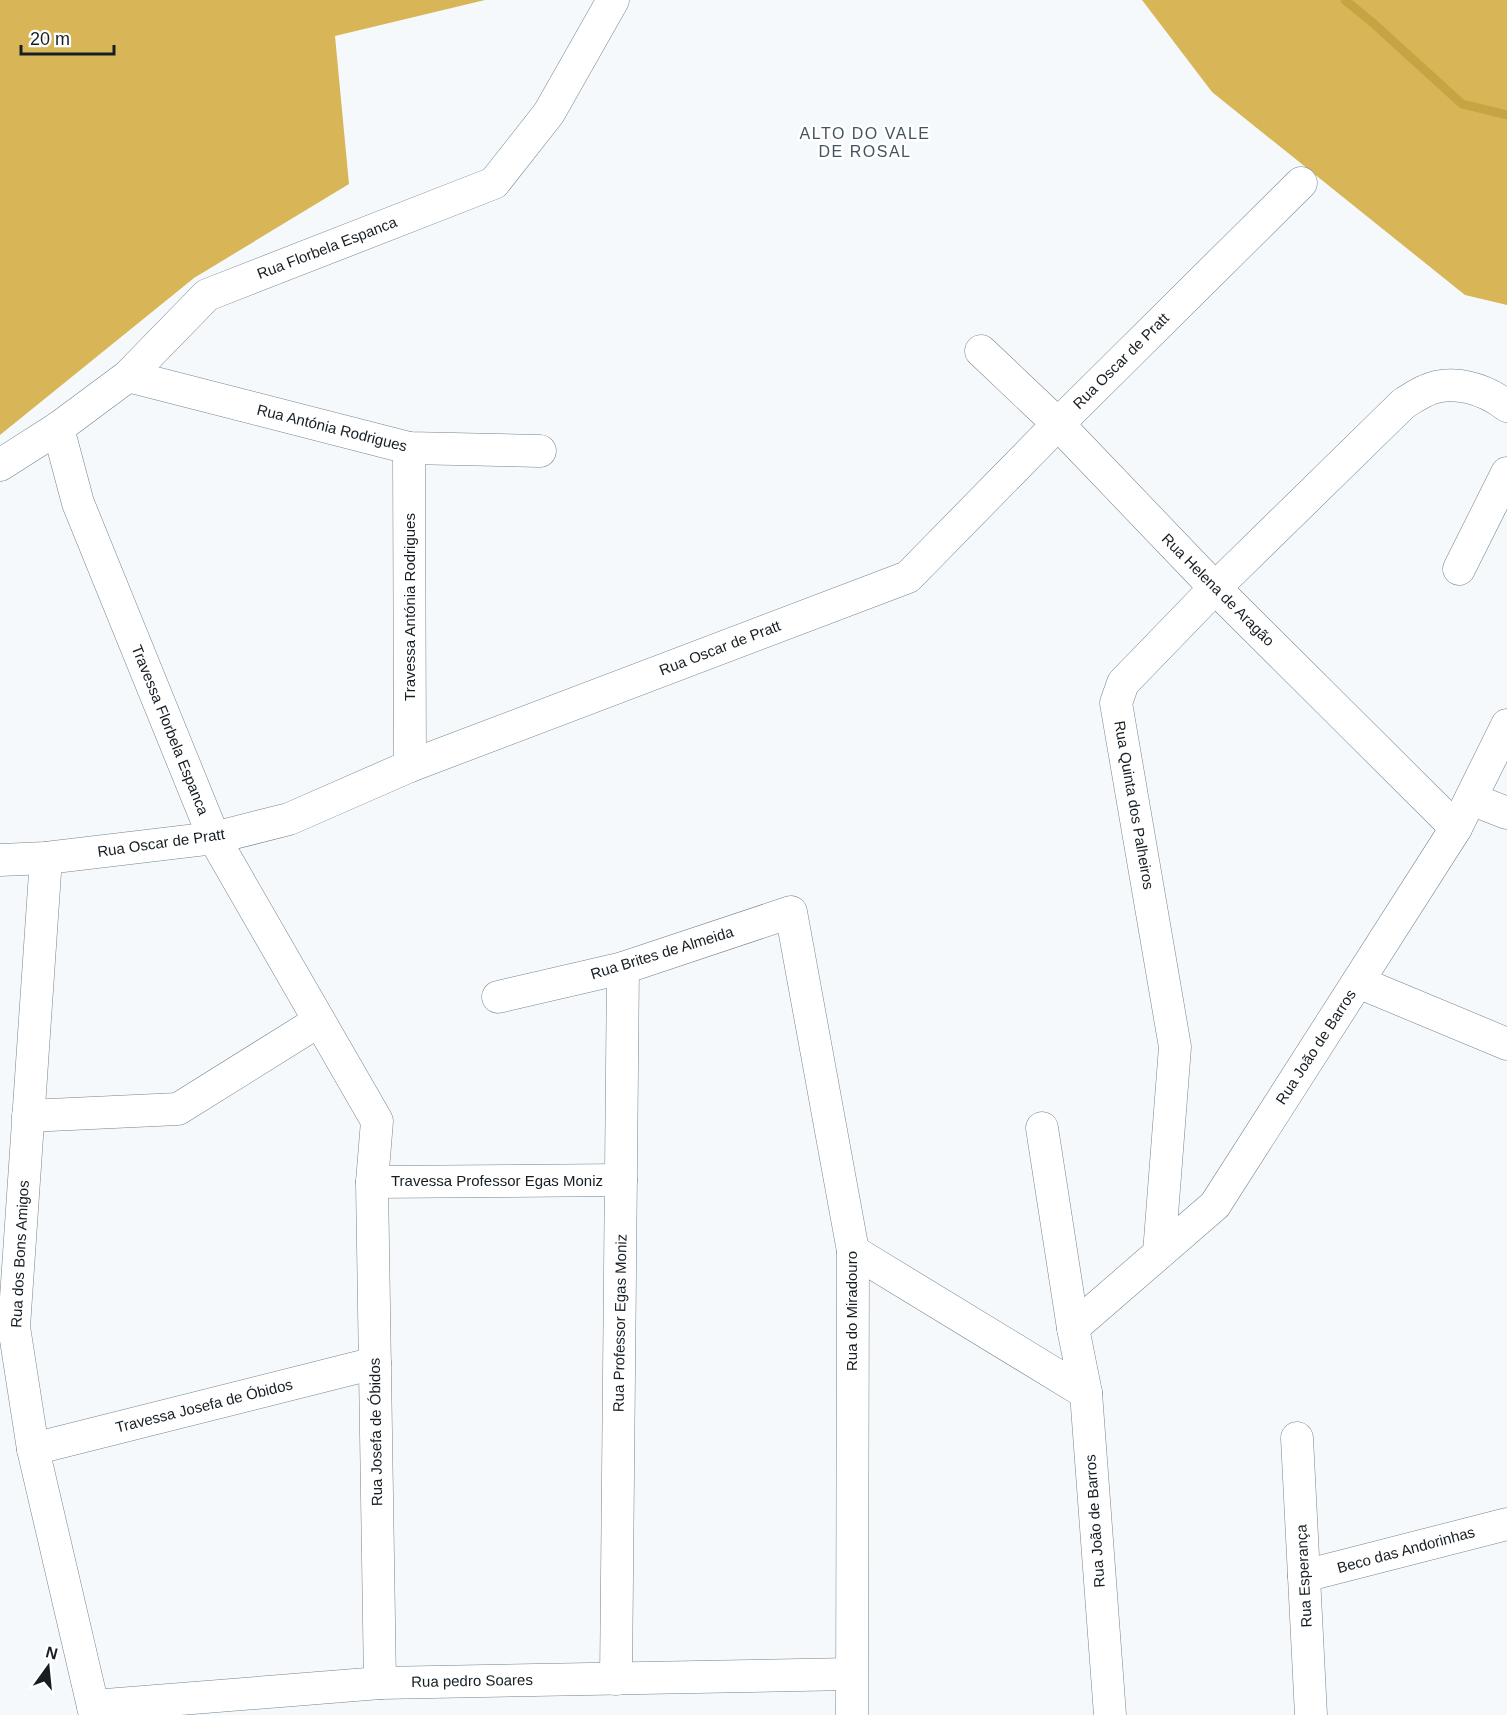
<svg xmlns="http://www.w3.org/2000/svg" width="1507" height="1715" font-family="Helvetica,sans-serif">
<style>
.forest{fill:#d8b658}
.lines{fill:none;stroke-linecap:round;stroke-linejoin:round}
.stream{stroke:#c5a444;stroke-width:9}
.street-casing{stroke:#728590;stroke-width:33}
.street{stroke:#fff;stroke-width:32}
.labels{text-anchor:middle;stroke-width:5;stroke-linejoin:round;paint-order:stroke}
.street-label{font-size:15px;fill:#171e23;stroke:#fff}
.neighbourhood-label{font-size:16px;letter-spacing:1.5px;fill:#42545f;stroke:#fff}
</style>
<rect width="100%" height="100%" fill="#f5f9fc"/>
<!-- forest -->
<g class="forest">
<polygon points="0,0 485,0 335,36 349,184 194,278 0,435"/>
<polygon points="1142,0 1507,0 1507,305 1465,295 1212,92"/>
</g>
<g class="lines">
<!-- stream -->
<polyline class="stream" points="1345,0 1373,23 1462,104 1507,115"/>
<defs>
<g id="street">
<polyline points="981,351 1058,424 1215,588 1456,828"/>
<polyline points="128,376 409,448 540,451"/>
<polyline points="58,428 78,503 214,838 377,1121 372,1182 380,1683"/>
<polyline points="409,448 410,766"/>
<polyline points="0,465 58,428 128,376 207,295 494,183 549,113 613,0"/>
<polyline points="1459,569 1507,473"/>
<polyline points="1471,799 1507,813"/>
<polyline points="46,858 14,1327 33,1449 95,1715"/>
<polyline points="0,860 46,858 214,838 289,819 410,766 908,577 1058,424 1301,183"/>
<polyline points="1358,982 1507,1044"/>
<polyline points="498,997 623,968 791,912 853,1251 852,1715"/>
<polyline points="28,1116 178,1109 319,1021"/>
<polyline points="1042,1128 1073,1328 1086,1393 1110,1715"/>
<polyline points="372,1182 621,1180"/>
<polyline points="853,1251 1086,1393"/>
<path d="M1159,1253L1175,1047L1116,703L1123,683L1215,588L1404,403C1411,399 1418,394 1425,391C1452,378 1485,389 1507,406"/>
<polyline points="1073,1328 1215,1205 1456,828 1507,725"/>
<polyline points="1297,1438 1311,1715"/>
<polyline points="33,1449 375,1363"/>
<polyline points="1304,1576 1507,1524"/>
<polyline points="616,1679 623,968"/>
<polyline points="93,1706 380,1683 851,1674"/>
</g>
</defs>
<!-- street casing -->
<use href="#street" class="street-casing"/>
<!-- street -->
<use href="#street" class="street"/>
</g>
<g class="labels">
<!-- street labels -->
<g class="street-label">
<text transform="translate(327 248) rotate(-21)" y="5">Rua Florbela Espanca</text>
<text transform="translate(1121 361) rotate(-45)" y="5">Rua Oscar de Pratt</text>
<text transform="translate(332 428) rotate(14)" y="5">Rua Antónia Rodrigues</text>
<text transform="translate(1218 590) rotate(45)" y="5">Rua Helena de Aragão</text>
<text transform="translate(410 607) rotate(-90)" y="5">Travessa Antónia Rodrigues</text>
<text transform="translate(720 648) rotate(-21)" y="5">Rua Oscar de Pratt</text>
<text transform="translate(170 730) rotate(68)" y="5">Travessa Florbela Espanca</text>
<text transform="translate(1134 805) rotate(80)" y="5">Rua Quinta dos Palheiros</text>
<text transform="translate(161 843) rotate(-8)" y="5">Rua Oscar de Pratt</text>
<text transform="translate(662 953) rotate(-17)" y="5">Rua Brites de Almeida</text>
<text transform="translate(1316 1047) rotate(-57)" y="5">Rua João de Barros</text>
<text x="497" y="1186">Travessa Professor Egas Moniz</text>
<text transform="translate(20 1254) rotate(-87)" y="5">Rua dos Bons Amigos</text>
<text transform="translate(852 1311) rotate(-90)" y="5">Rua do Miradouro</text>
<text transform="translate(620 1323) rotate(-89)" y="5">Rua Professor Egas Moniz</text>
<text transform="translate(204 1406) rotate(-14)" y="5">Travessa Josefa de Óbidos</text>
<text transform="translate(376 1432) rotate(-91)" y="5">Rua Josefa de Óbidos</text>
<text transform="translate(1095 1521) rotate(-94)" y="5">Rua João de Barros</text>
<text transform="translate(1406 1550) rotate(-15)" y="5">Beco das Andorinhas</text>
<text transform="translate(1304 1576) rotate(-93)" y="5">Rua Esperança</text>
<text transform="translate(472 1681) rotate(-1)" y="5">Rua pedro Soares</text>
</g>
<!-- neighbourhood labels -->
<g class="neighbourhood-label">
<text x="865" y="139">ALTO DO VALE<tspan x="865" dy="18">DE ROSAL</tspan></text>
</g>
</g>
<!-- north arrow -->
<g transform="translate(48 1667) rotate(15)" stroke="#ffffff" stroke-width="4.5" paint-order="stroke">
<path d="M0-4.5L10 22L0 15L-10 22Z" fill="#171e23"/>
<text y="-9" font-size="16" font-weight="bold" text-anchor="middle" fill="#171e23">N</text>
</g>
<!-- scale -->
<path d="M21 45v9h93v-9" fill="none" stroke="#171e23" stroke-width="3"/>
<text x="30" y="45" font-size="18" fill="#171e23" stroke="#ffffff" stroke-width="4.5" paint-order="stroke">20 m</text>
</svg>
